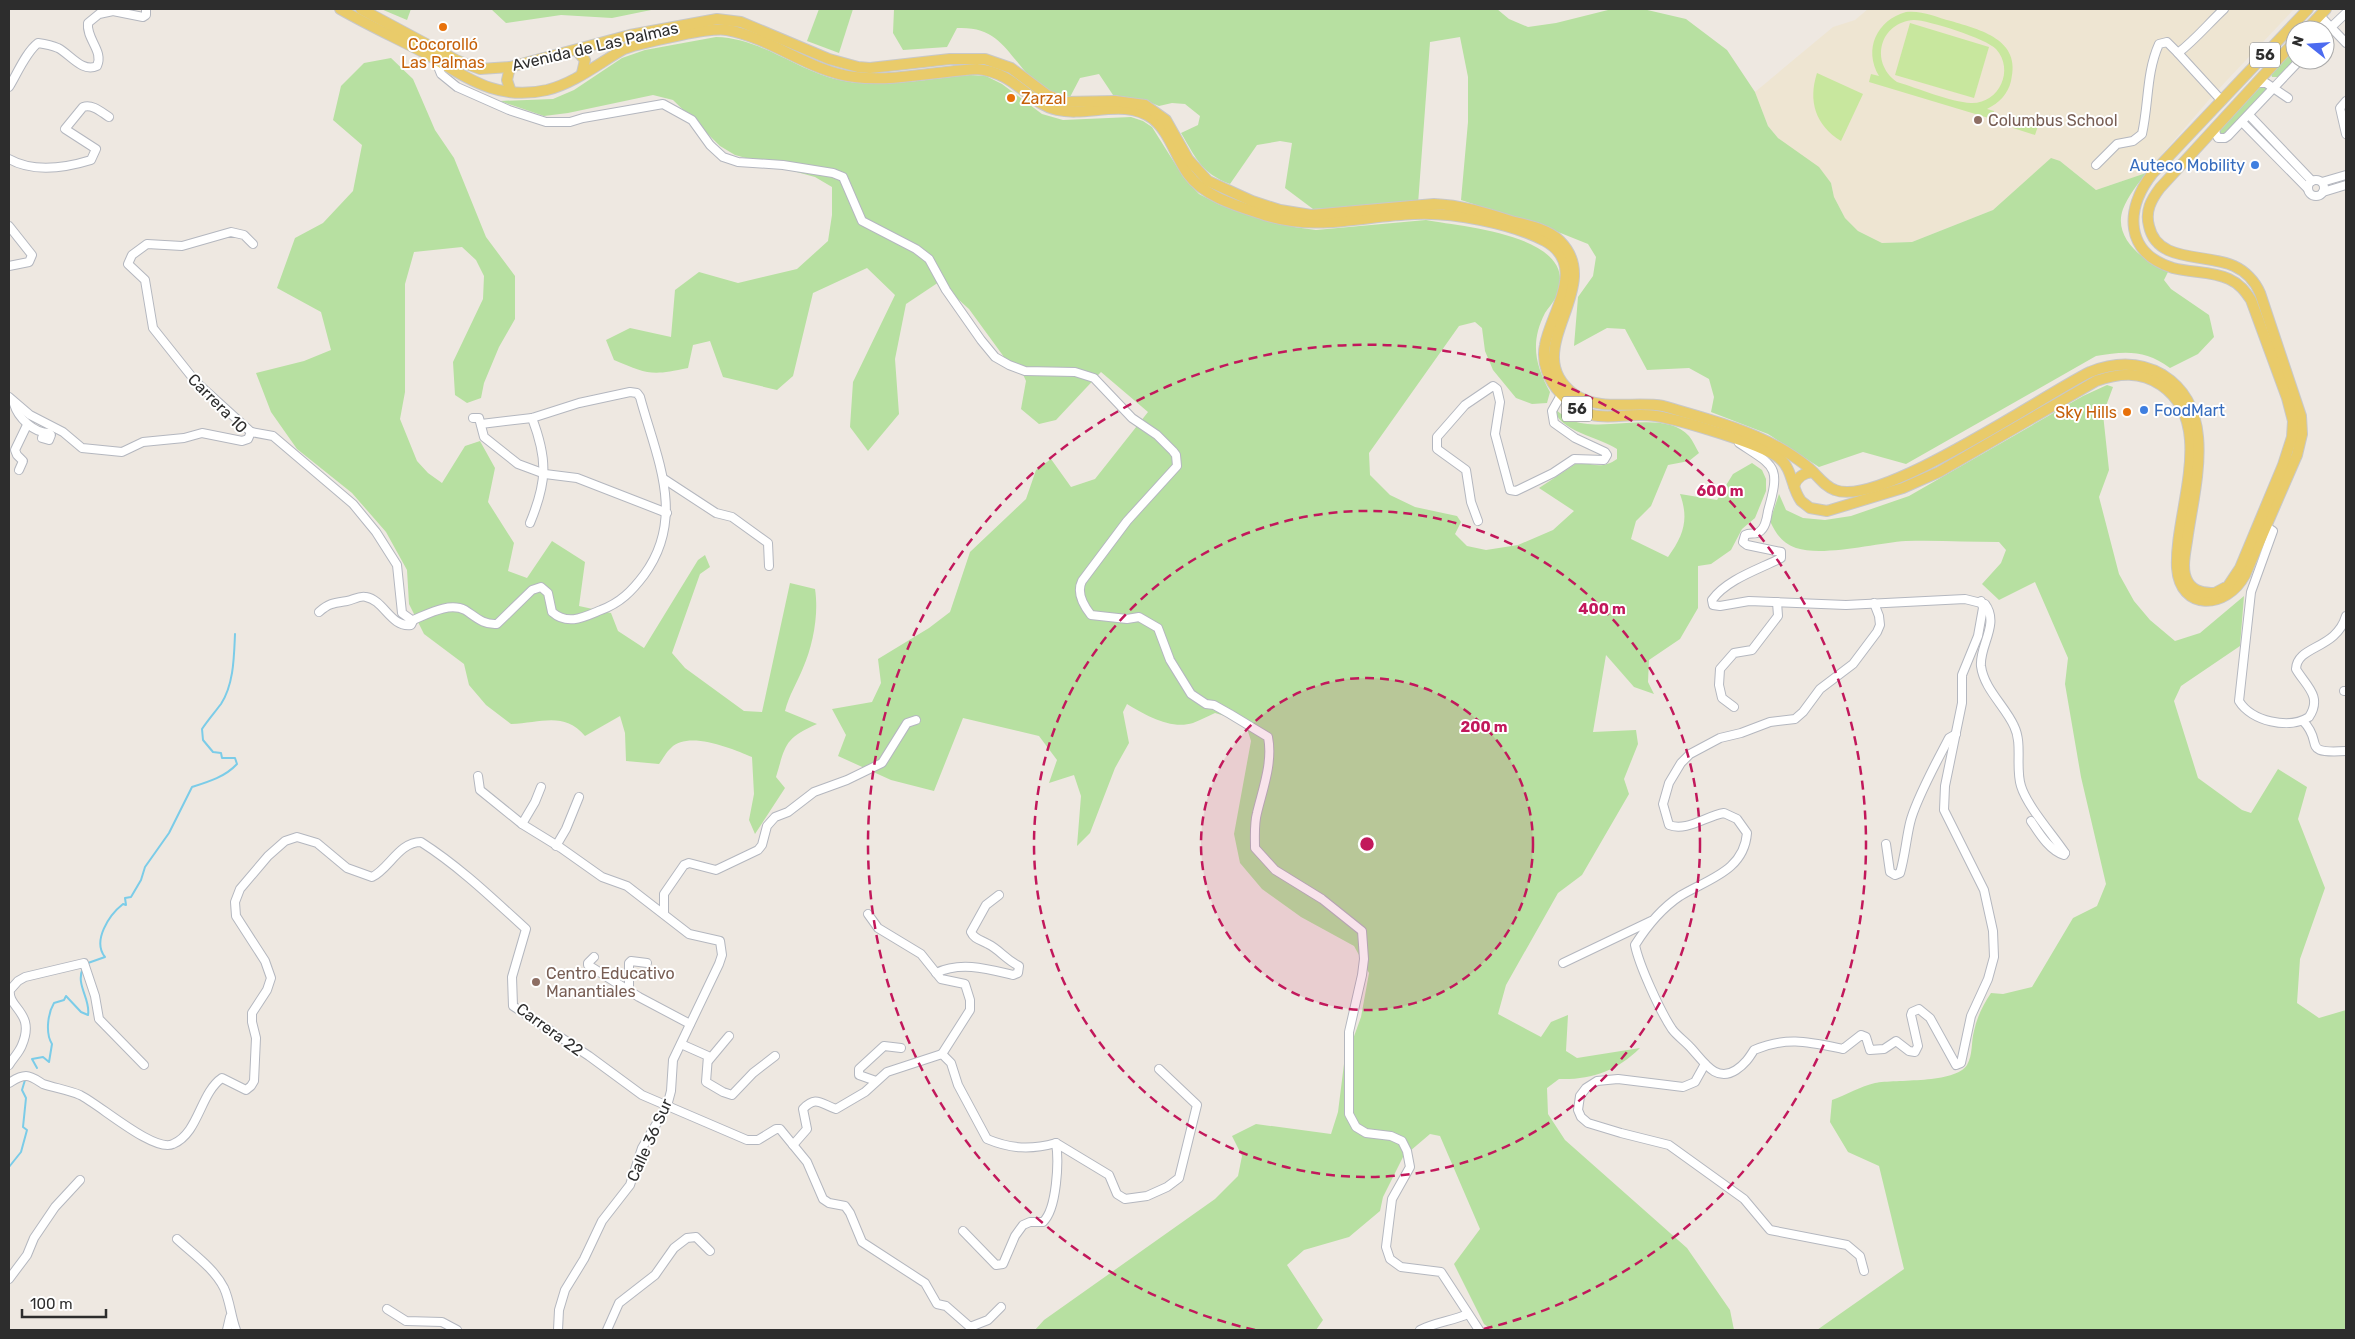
<svg xmlns="http://www.w3.org/2000/svg" width="2355" height="1339" font-family="Rubik,sans-serif">
<style>
.education{fill:#eee5d2}
.green{fill:#b7e0a1}
.pitch{fill:#c8e79e;fill-rule:evenodd}
.lines{fill:none;stroke-linecap:round;stroke-linejoin:round}
.stream{stroke:#7bcce8;stroke-width:2}
.minor-casing{stroke:#b4b7bf;stroke-width:10}
.major-casing{stroke:#c8c8c8;stroke-width:12}
.minor{stroke:#fff;stroke-width:8}
.major{stroke:#e9cb6a;stroke-width:10}
.ring{fill:none;stroke:#c2185b;stroke-width:2.5;stroke-dasharray:9 6}
.food-dot{fill:#e8710a;stroke:#fff;stroke-width:2}
.education-dot{fill:#8d6e63;stroke:#fff;stroke-width:2}
.shop-dot{fill:#3f7fe0;stroke:#fff;stroke-width:2}
.labels{text-anchor:middle;stroke-width:4;stroke-linejoin:round;paint-order:stroke}
.shield{fill:#fff;stroke:#6c6c6c;stroke-width:1}
.shield-label{font-size:15px;font-weight:bold;fill:#2d2d2d}
.food-label{font-size:16px;fill:#c56008;stroke:#fff}
.street-label{font-size:16px;fill:#2d2d2d;stroke:#fff}
.education-label{font-size:16px;fill:#785e54;stroke:#fff;text-anchor:start}
.shop-label{font-size:16px;fill:#366cbe;stroke:#fff;text-anchor:end}
.centre{fill:#c2185b;stroke:#fff;stroke-width:2.5}
.ring-label{font-size:15px;text-anchor:middle;font-weight:bold;fill:#c2185b;stroke:#fff;stroke-width:4;stroke-linejoin:round;paint-order:stroke}
</style>
<rect width="100%" height="100%" fill="#eee8e1"/>
<!-- education -->
<polygon class="education" points="1868,9 2294,9 2214,94 2146,173 2096,190 2060,161 2051,159 1993,210 1912,242 1882,243 1858,231 1845,218 1834,197 1831,183 1778,138 1768,126 1755,92 1833,27 1855,20"/>
<!-- green -->
<g class="green">
<polygon points="381,9 411,9 407,20"/>
<polygon points="491,9 656,9 612,18 561,15 506,23"/>
<polygon points="819,9 853,9 839,53 807,41"/>
<path d="M894,9H1497L1509,19L1528,27L1556,23L1612,9H1643L1686,19L1727,50L1755,92L1768,126L1778,138L1819,167L1831,183L1834,197L1845,218L1858,231L1882,243L1912,242L1993,210L2051,158L2060,161L2096,190L2146,173C2138,184 2128,196 2123,209C2112,239 2146,262 2168,272L2164,280L2171,289L2209,315L2214,337L2198,354L2170,368C2145,350 2126,351 2096,356L1906,464L1863,452L1819,467L1768,434L1711,412L1714,397L1709,379L1689,368L1647,370L1625,329L1607,328L1574,346L1578,297L1593,276L1596,257L1588,244L1553,230L1461,200L1468,122V77L1460,37L1430,42L1418,204L1313,209L1285,188L1292,143L1280,141L1257,145L1230,184C1201,173 1196,158 1181,133L1198,125L1200,116L1185,104L1172,103L1159,106L1144,100L1113,95L1099,74L1080,78L1069,99C1056,94 1041,89 1032,79C1006,52 999,26 957,28L947,47L903,50L893,33Z"/>
<path d="M716,37C758,38 790,65 828,77C873,91 924,79 970,75L986,76L1002,84L1042,114L1063,120L1131,117L1143,121L1152,127L1184,178L1199,194L1220,205L1270,220L1294,227L1316,230L1426,220C1462,227 1584,235 1556,297C1553,303 1548,308 1545,313C1530,342 1535,365 1550,392L1547,403L1532,404L1516,398L1493,370L1485,351L1482,328L1475,322L1459,326L1369,453L1370,475L1390,495L1415,507L1457,516L1461,522L1455,534L1467,546L1486,550L1518,545L1553,530L1574,511L1539,488L1580,461C1595,466 1604,468 1617,459V449C1601,438 1556,430 1555,409C1560,413 1566,418 1571,420C1603,434 1664,408 1689,436C1693,441 1696,448 1699,453L1689,461L1668,465L1651,506L1636,521L1631,539L1668,557C1684,535 1689,519 1680,494L1717,500L1733,474L1752,463L1762,470L1766,479V491L1755,518L1742,529L1731,550L1711,564L1698,566V608L1680,639L1649,660L1648,682L1654,694L1634,687L1606,655L1593,732L1636,730L1638,744L1624,779L1629,794L1582,875L1558,893L1506,985L1498,1014L1541,1037L1551,1022L1568,1015L1566,1051L1577,1058L1640,1048C1617,1071 1591,1080 1559,1079L1547,1088L1548,1114L1565,1140L1687,1248L1730,1310L1734,1330H1492L1484,1324L1454,1264L1480,1229L1440,1136L1430,1134L1403,1157L1383,1197L1380,1211L1349,1237L1304,1250L1287,1265L1323,1320L1316,1330H1035L1044,1320L1215,1199L1238,1176L1242,1156L1232,1136L1256,1124L1331,1134L1338,1112L1344,1064L1361,1017L1369,973L1354,946L1301,917L1262,889L1240,863L1234,834L1251,741L1245,722L1215,713C1208,716 1201,720 1193,723C1171,730 1145,715 1127,704L1123,712L1129,743L1115,768L1090,833L1077,846L1081,796L1074,775L1049,783L1057,760L1039,736L963,718L934,791L891,780L838,756L846,735L832,709L872,702L881,683L878,659L929,628L950,612L970,552L1026,499L1036,470L1051,459L1071,487L1095,479L1148,412L1101,372L1056,420L1039,424L1021,409L1026,381L1021,370L1004,357L969,309L939,282L906,304L895,359L899,414L868,451L850,427L853,382L895,295L867,268L813,293L793,376L777,390L723,377L710,341L693,345L688,368C651,376 647,374 614,360L606,340L630,328L671,337L675,290L699,272L738,283L797,269L828,241L832,215V187L815,177L735,155L720,146L673,100L653,95L568,113L544,116L500,101L553,99L574,90L622,58L645,50Z"/>
<polygon points="2295,47 2295,60 2278,77 2272,77 2271,74"/>
<path d="M391,58L413,79L435,130L454,158L486,237L515,276V319L499,347L484,383L481,398L467,403L455,395L453,362L483,299L484,276L476,260L462,247L414,252L405,284V392L400,419L417,461L428,473L442,483L465,446L480,441L495,468L488,502L514,543L508,571L527,578L552,541L585,562L579,606L611,613L618,631L644,648L698,560L705,555L710,567L700,574L672,653L685,668L744,711L762,712L790,583L815,589C819,614 813,645 803,668C797,683 789,695 785,711L817,724C784,739 786,744 776,777L785,788L755,834L749,820L754,794L752,757C733,749 688,730 671,748C666,752 663,759 659,764L626,761L625,733L620,716L585,736C564,711 541,723 511,724L486,705L469,685L464,664L424,634L409,604L407,570L386,532L352,493L297,449L271,412L256,373L304,361L331,350L321,312L277,288L295,238L323,223L353,191L362,145L333,120L341,86L364,63Z"/>
<polygon points="2257,86 2266,86 2266,90 2222,137 2218,131"/>
<path d="M2107,385L2113,387L2103,414L2109,470L2099,497L2119,574L2134,601L2150,620L2175,641L2200,633L2244,596L2240,646L2181,686L2174,701L2198,778L2242,810L2251,813L2278,769L2307,787L2298,819L2325,888L2300,959L2297,1003L2319,1018L2346,1010V1330H1817L1904,1269L1879,1166L1848,1152L1830,1122L1832,1100C1846,1095 1861,1086 1875,1083C1896,1079 1955,1084 1967,1065C1973,1055 1971,1042 1974,1031C1977,1017 1983,1005 1991,993L2003,994L2032,987L2073,918L2097,906L2106,884L2081,777L2065,684L2068,658L2035,582L1999,600L1982,584L2001,563L2006,550L1999,542C1968,542 1937,540 1906,541C1876,543 1823,557 1796,548C1782,543 1776,534 1770,521L1779,494L1786,510L1803,518L1825,520L1851,516L1909,496L2083,396Z"/>
</g>
<!-- pitch -->
<g class="pitch">
<path d="M1906,12C1921,10 1936,17 1951,21C1980,30 2022,39 2011,81C2008,94 1999,103 1987,109L1994,111L1992,119L1869,82L1871,74L1879,76C1863,49 1877,20 1906,12ZM1914,20C1928,20 1987,39 1996,49C2015,70 1999,104 1971,103C1951,102 1917,88 1897,82C1869,62 1880,22 1914,20Z"/>
<polygon points="1910,23 1989,47 1974,98 1895,75"/>
<path d="M1817,73L1863,94L1841,141C1815,125 1808,101 1817,73Z"/>
<polygon points="2016,116 2039,123 2035,135 2013,128"/>
</g>
<g class="lines">
<!-- stream -->
<g class="stream">
<path d="M88,963L105,957C92,941 109,915 123,904L126,905L125,898L131,897L141,880L145,867L169,833L192,787C208,782 225,777 237,764L235,758H222L221,753L213,752L203,740L202,729C208,720 215,712 221,704C234,684 234,656 235,634"/>
<path d="M37,1068L32,1059L43,1057L49,1062L52,1044C45,1033 48,1013 54,1003L64,1000L66,996L81,1012L88,1015C91,999 75,985 83,968"/>
<polyline points="9,1167 21,1152 27,1130 23,1127 26,1098 22,1090 25,1080 27,1079"/>
</g>
<defs>
<g id="minor">
<polyline points="2315,22 2323,19 2346,43"/>
<polyline points="2325,33 2346,13"/>
<path d="M435,59L441,74L457,87L509,110L546,122H570L583,118L663,104L692,120L710,145L723,157L738,162L783,165L833,173L843,177L862,221L916,249L929,259L946,290L981,340L995,357L1009,365L1025,371L1075,372L1094,378L1132,418L1157,435L1173,451L1176,455L1177,466L1127,521L1082,581C1076,593 1083,605 1091,615L1127,619L1139,617L1158,628L1170,660L1191,694L1206,704L1214,705L1230,714L1268,737C1273,762 1263,788 1257,813C1254,824 1255,836 1255,848L1275,870L1322,899L1362,931L1364,959L1362,975L1349,1032V1114L1356,1127L1366,1133L1391,1136L1402,1141L1407,1151L1410,1167L1392,1199L1386,1247L1390,1259L1401,1267L1441,1272L1479,1330"/>
<polyline points="2256,83 2266,83 2288,98"/>
<path d="M9,87C17,74 26,52 38,43C45,44 51,45 58,48C70,54 82,73 97,66C104,51 86,39 88,23L99,14L113,11L143,17L146,15V9"/>
<path d="M2222,101L2178,53C2195,40 2208,24 2224,9"/>
<polyline points="2346,101 2340,108 2346,134"/>
<polyline points="2249,115 2312,181"/>
<polyline points="2242,122 2308,189"/>
<polyline points="2217,126 2215,132 2218,138 2225,138 2228,136 2300,60"/>
<path d="M9,159C34,173 65,168 91,160L96,149L65,129L83,107C93,104 101,112 109,117"/>
<path d="M2096,165L2117,144L2133,141L2142,134C2149,103 2146,73 2159,44L2167,42L2178,53"/>
<circle cx="2316" cy="188" r="8"/>
<polyline points="2322,182 2346,175"/>
<polyline points="2323,192 2346,185"/>
<polyline points="9,226 32,255 29,262 9,266"/>
<polyline points="9,397 30,415 63,432 82,448 122,452 143,442 184,438 202,433 242,441 248,439 251,432"/>
<path d="M14,404C18,418 34,433 49,433L51,435L49,440L42,438L44,433"/>
<polyline points="473,418 479,418 484,437 518,464 545,474 577,478 667,513"/>
<path d="M251,432L273,436L353,504L376,532L397,565L402,613L413,621L411,625C391,628 384,600 366,597C360,595 353,600 347,601C334,603 329,603 319,612"/>
<polyline points="251,432 196,382 153,328 145,280 128,264 132,255 147,244 182,246 231,232 244,235 253,244"/>
<path d="M1739,443C1775,467 1781,465 1768,511C1767,517 1766,528 1759,532C1755,535 1750,532 1745,535L1743,542L1747,545L1781,552V558C1760,569 1727,579 1712,600L1713,605L1720,606L1749,601L1846,605L1965,599L1985,604C2000,624 1979,646 1981,666C1984,689 2005,706 2014,726C2023,744 2015,767 2021,786C2027,806 2053,835 2065,853"/>
<polyline points="19,470 23,461 17,455 15,450 27,425"/>
<polyline points="664,479 716,513 732,517 768,543 769,566"/>
<polyline points="1478,521 1471,502 1466,470 1437,449 1437,437 1465,405 1493,386 1497,389 1500,402 1495,434 1510,490 1516,491 1553,473 1574,459 1604,460 1607,455 1605,452 1575,438 1554,423 1552,411 1561,395"/>
<path d="M530,523C547,482 548,460 532,418"/>
<path d="M2267,527L2273,531L2251,592L2239,701C2251,721 2289,730 2309,717C2323,696 2305,685 2296,669C2297,645 2336,650 2346,616"/>
<path d="M1874,603L1879,616L1880,625L1877,632L1853,664L1820,689L1803,712L1795,719L1770,722L1741,733L1720,738L1690,754L1681,763L1669,783L1663,804L1669,825C1686,832 1706,816 1724,813L1737,819L1747,833C1744,871 1708,879 1680,896C1662,908 1647,926 1635,945C1639,965 1660,1011 1672,1029C1677,1036 1685,1041 1691,1048C1704,1062 1716,1083 1736,1070C1745,1064 1749,1058 1754,1050C1787,1036 1809,1042 1843,1049L1861,1035L1866,1037L1870,1050L1884,1049L1896,1041L1909,1051L1915,1052L1918,1046L1911,1015L1912,1012L1919,1009L1930,1018L1956,1065L1961,1063L1971,1016L1988,979L1994,957L1993,931L1984,890L1944,810L1945,786L1962,703V675L1978,636L1983,608L1981,601"/>
<path d="M413,620C428,614 449,602 465,610C476,617 483,625 497,624L532,590L541,587L548,593L552,612C568,626 584,617 601,610C620,603 632,591 644,575C687,517 656,457 640,397L637,393L630,392L579,403L532,418L481,424"/>
<polyline points="2344,691 2346,691"/>
<polyline points="1734,707 1722,698 1719,685 1720,669 1734,653 1752,650 1778,616 1777,602"/>
<path d="M2303,721C2325,743 2299,754 2346,751"/>
<polyline points="478,776 480,790 522,824 561,848 602,877 627,886 689,934 720,941 722,955 719,964 673,1060 671,1091 667,1106 642,1148 630,1185 602,1221 584,1259 565,1290 559,1310 558,1330"/>
<path d="M2031,821C2039,833 2049,850 2064,855L2065,853"/>
<polyline points="522,824 535,802 541,787"/>
<path d="M1886,844L1890,872L1895,875L1900,873C1905,856 1906,840 1910,823C1915,801 1938,759 1949,738L1956,734"/>
<polyline points="556,846 566,829 579,797"/>
<polyline points="664,914 664,894 684,865 689,863 716,870 758,850 762,845 767,826 775,817 788,812 814,792 847,780 882,763 907,723 916,720"/>
<polyline points="868,914 878,928 921,954 941,979 965,984 970,1000 970,1010 942,1054"/>
<polyline points="594,957 588,963 588,965 639,997 690,1024"/>
<polyline points="1563,963 1651,921"/>
<path d="M936,973C961,961 988,969 1013,975L1018,973L1019,966C1005,959 1000,950 988,944C981,940 974,939 971,932L986,905L999,895"/>
<polyline points="629,991 629,963 631,961 647,963"/>
<polyline points="681,1044 708,1056 706,1082 723,1092 732,1095 753,1073 775,1056"/>
<polyline points="709,1060 729,1036"/>
<polyline points="1705,1064 1695,1082 1683,1087 1618,1079 1597,1081 1586,1088 1580,1096 1578,1110 1581,1117 1588,1123 1621,1133 1669,1145 1744,1199 1770,1230 1847,1245 1860,1256 1864,1271"/>
<path d="M9,1065C13,1058 19,1053 22,1045C36,1012 7,1008 10,990L18,981L25,977L84,963L95,996L99,1019L144,1065"/>
<polyline points="876,1081 859,1075 859,1069 884,1046 901,1048"/>
<path d="M9,1083C14,1080 19,1076 26,1076C32,1076 38,1081 43,1084C55,1088 68,1090 80,1095C99,1104 154,1153 173,1144C199,1133 200,1093 222,1078L246,1090L251,1086L254,1081L256,1038L252,1022V1013L267,990L271,978L265,961L236,916L235,902L240,889L268,856L285,841L297,837L317,843L347,868L372,877C389,869 399,842 421,842C460,867 492,898 526,929L512,977L513,1006L589,1056L642,1095L747,1140H758L776,1129H780L807,1162L823,1199L829,1203L845,1206L850,1213L862,1242L925,1283L937,1304L946,1306L970,1327L988,1320L1001,1307"/>
<path d="M793,1145L807,1129L803,1109C816,1095 821,1104 836,1109L865,1092L887,1072L942,1054L951,1063L958,1085L987,1139C1011,1149 1031,1150 1056,1143L1109,1175L1117,1194L1125,1199L1147,1196L1167,1187L1179,1178L1197,1105L1159,1069"/>
<path d="M963,1231L996,1265L1003,1264L1015,1236L1023,1225L1030,1222H1043C1057,1209 1059,1161 1056,1143"/>
<path d="M177,1239C193,1254 214,1268 224,1288C230,1301 231,1317 236,1330"/>
<polyline points="9,1279 27,1255 34,1238 55,1207 80,1180"/>
<polyline points="387,1309 406,1321 442,1322 457,1330"/>
<polyline points="227,1330 230,1317"/>
<polyline points="607,1330 619,1303 655,1275 674,1248 687,1238 696,1237 710,1251"/>
<path d="M1420,1330C1436,1322 1452,1321 1468,1314"/>
</g>
<g id="major">
<path d="M340,9C366,24 394,37 421,51C464,75 494,102 547,90C575,83 599,63 624,49L633,46C652,41 710,27 727,30C772,38 810,72 855,77C892,82 939,71 977,69C1017,73 1027,103 1057,110C1088,117 1125,98 1153,119C1170,133 1175,156 1188,174C1205,198 1241,207 1268,216C1317,231 1364,216 1414,214C1452,212 1511,223 1545,241C1589,265 1550,314 1545,345C1541,363 1549,381 1561,394C1593,431 1618,410 1656,416C1680,420 1762,444 1779,458C1793,469 1791,488 1801,501L1810,508L1827,511L1903,488L1939,472L2096,381C2119,373 2140,371 2161,385C2218,424 2174,512 2177,568C2180,611 2226,610 2245,575L2297,455L2302,434L2301,416L2260,293C2255,281 2245,271 2234,266C2207,253 2157,264 2149,226C2145,211 2151,200 2160,188L2295,41"/>
<path d="M361,9L456,60L480,69L510,67L630,35L717,19L741,22L829,59L858,67L870,68L950,59H985L1011,68L1047,95L1065,102L1115,101L1145,105L1166,120L1188,159L1208,181L1252,201L1280,210L1311,215L1434,204C1461,205 1486,213 1511,221C1527,225 1548,229 1560,241C1607,288 1516,351 1574,394C1599,412 1635,401 1663,406C1704,418 1748,429 1785,451C1793,456 1802,462 1809,468C1818,476 1824,486 1835,490C1880,508 2043,395 2090,372C2115,362 2139,361 2163,375C2219,410 2194,488 2187,541C2185,554 2181,571 2188,582C2194,592 2205,593 2215,593L2228,586L2240,568L2283,465L2292,437L2293,421L2287,398L2251,300C2245,291 2240,284 2229,279C2212,271 2192,273 2173,268C2124,253 2125,209 2152,174L2308,9"/>
<polyline points="2306,30 2326,9"/>
<polyline points="576,50 585,60 582,73"/>
<polyline points="510,67 507,80 511,92"/>
<path d="M1794,486C1797,477 1803,473 1813,472"/>
</g>
</defs>
<!-- minor casing -->
<use href="#minor" class="minor-casing"/>
<!-- major casing -->
<use href="#major" class="major-casing"/>
<!-- minor -->
<use href="#minor" class="minor"/>
<!-- major -->
<use href="#major" class="major"/>
</g>
<!-- distance rings -->
<circle cx="1367" cy="844" r="166" fill="#c2185b" fill-opacity=".12"/>
<g class="ring">
<circle cx="1367" cy="844" r="166"/>
<circle cx="1367" cy="844" r="333"/>
<path d="M1255 1330A499 499 0 1 1 1479 1330"/>
</g>
<!-- markers -->
<g class="food-dot">
<circle cx="443" cy="27" r="5"/>
<circle cx="1011" cy="98" r="5"/>
<circle cx="2127" cy="412" r="5"/>
</g>
<g class="education-dot">
<circle cx="1978" cy="120" r="5"/>
<circle cx="536" cy="982" r="5"/>
</g>
<g class="shop-dot">
<circle cx="2255" cy="165" r="5"/>
<circle cx="2144" cy="410" r="5"/>
</g>
<g class="labels">
<!-- shield labels -->
<g class="shield">
<rect x="2250" y="42.5" width="30" height="25" rx="4"/>
<rect x="1562" y="396.5" width="30" height="25" rx="4"/>
</g>
<g class="shield-label">
<text x="2265" y="60">56</text>
<text x="1577" y="414">56</text>
</g>
<!-- food labels -->
<g class="food-label">
<text x="443" y="50">Cocorolló<tspan x="443" dy="18">Las Palmas</tspan></text>
<text x="1021" y="104" text-anchor="start">Zarzal</text>
<text x="2117" y="418" text-anchor="end">Sky Hills</text>
</g>
<!-- street labels -->
<g class="street-label">
<text transform="translate(595 46) rotate(-13)" y="6">Avenida de Las Palmas</text>
<text transform="translate(218 403) rotate(45)" y="6">Carrera 10</text>
<text transform="translate(550 1029) rotate(36)" y="6">Carrera 22</text>
<text transform="translate(649 1140) rotate(-66)" y="6">Calle 36 Sur</text>
</g>
<!-- education labels -->
<g class="education-label">
<text x="1988" y="126">Columbus School</text>
<text x="546" y="979">Centro Educativo<tspan x="546" dy="18">Manantiales</tspan></text>
</g>
<!-- shop labels -->
<g class="shop-label">
<text x="2245" y="171">Auteco Mobility</text>
<text x="2154" y="416" text-anchor="start">FoodMart</text>
</g>
</g>
<circle cx="1367" cy="844" r="8" class="centre"/>
<g class="ring-label">
<text x="1720" y="496">600 m</text>
<text x="1602" y="614">400 m</text>
<text x="1484" y="732">200 m</text>
</g>
<!-- border -->
<rect width="2355" height="1339" fill="none" stroke="#2d2d2d" stroke-width="20"/>
<!-- north arrow -->
<g transform="translate(2310 45) rotate(287)"><circle r="24" fill="#ffffff" stroke="#ababab"/>
<path d="M0-4L9 19L0 12L-9 19Z" fill="#4c6bf0"/>
<text y="-8" font-size="14" font-weight="bold" text-anchor="middle" fill="#2d2d2d">N</text>
</g>
<!-- scale -->
<path d="M22 1309v8h84v-8" fill="none" stroke="#2d2d2d" stroke-width="2.5"/>
<text x="30" y="1309" font-size="15" fill="#2d2d2d" stroke="#ffffff" stroke-width="4" paint-order="stroke">100 m</text>
</svg>
